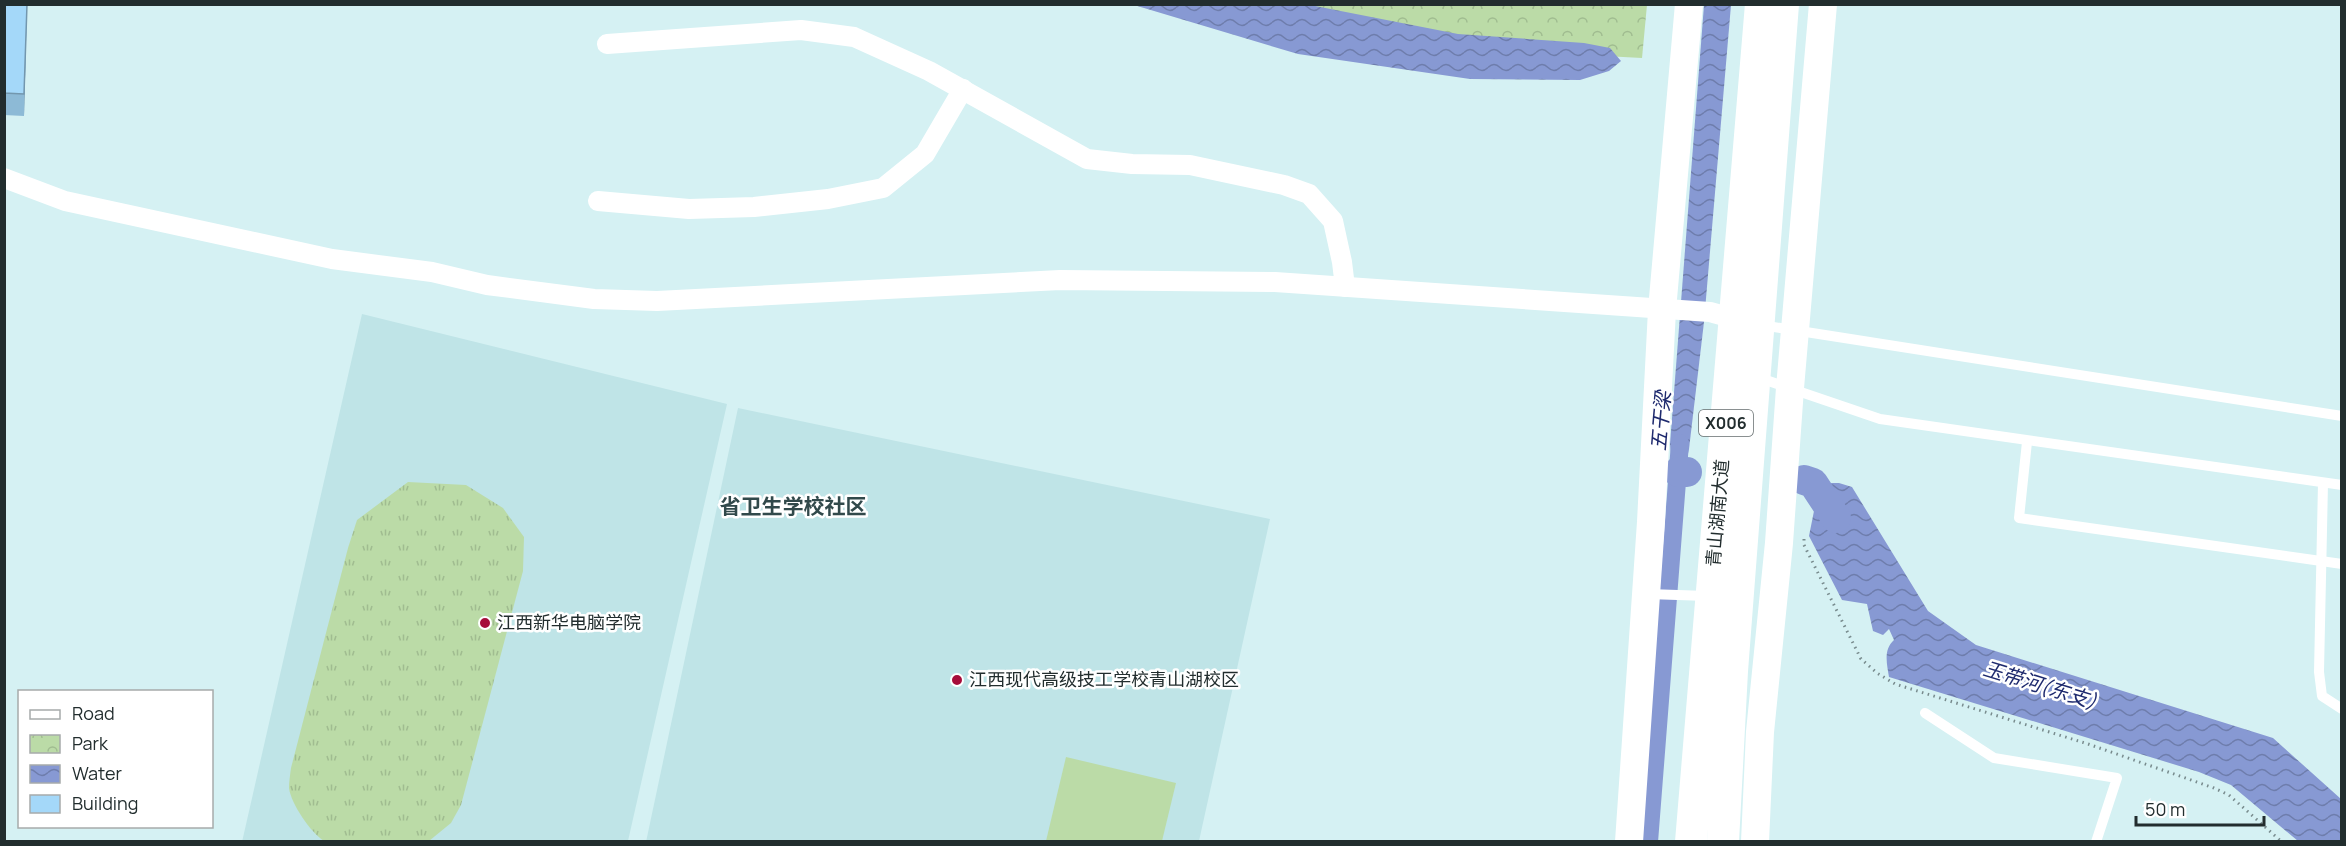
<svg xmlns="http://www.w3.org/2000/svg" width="2346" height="846" font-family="Manrope,'Noto Sans SC',sans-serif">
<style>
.built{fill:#bfe4e7}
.grass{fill:url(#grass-tufts)}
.park{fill:url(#park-crowns)}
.pitch{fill:#bbdba7}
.water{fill:url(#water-waves)}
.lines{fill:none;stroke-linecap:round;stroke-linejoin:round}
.canal{stroke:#8799d3;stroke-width:18}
.river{stroke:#8799d3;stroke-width:30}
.path{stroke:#788b8d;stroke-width:3;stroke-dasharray:1.5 4.5;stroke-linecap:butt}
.service{stroke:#fff;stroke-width:10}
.minor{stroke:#fff;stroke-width:20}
.secondary{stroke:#fff;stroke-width:28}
.primary{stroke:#fff;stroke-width:32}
.wall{fill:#8dbad6}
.shaded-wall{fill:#7397ae}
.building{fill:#a4d8f9;stroke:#7397ae;stroke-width:1.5}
.poi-dot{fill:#a60c3a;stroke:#fff;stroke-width:2}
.labels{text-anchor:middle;stroke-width:5;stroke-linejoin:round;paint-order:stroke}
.shield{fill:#fff;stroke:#646c6d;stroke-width:1.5}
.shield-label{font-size:16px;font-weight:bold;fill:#222d2e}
.street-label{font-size:18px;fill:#222d2e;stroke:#fff}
.poi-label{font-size:18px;fill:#222d2e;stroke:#fff;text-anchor:start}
.water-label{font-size:20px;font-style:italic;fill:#1e2a6e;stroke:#fff}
.quarter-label{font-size:21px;font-weight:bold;fill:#31494b;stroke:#fff}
</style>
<defs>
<pattern id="grass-tufts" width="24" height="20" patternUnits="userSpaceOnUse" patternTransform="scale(1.5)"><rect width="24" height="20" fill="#bbdba7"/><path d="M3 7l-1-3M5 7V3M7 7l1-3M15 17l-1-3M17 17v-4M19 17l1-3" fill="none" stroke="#a0bc90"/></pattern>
<pattern id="park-crowns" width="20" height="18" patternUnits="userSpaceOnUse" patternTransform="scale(1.5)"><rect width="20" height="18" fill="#bbdba7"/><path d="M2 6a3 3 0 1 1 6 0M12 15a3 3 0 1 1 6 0" fill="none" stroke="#a0bc90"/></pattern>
<pattern id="water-waves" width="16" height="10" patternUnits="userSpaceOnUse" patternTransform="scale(1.5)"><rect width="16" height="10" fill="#8799d3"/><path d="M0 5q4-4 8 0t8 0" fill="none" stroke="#6e7dac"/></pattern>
</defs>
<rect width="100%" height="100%" fill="#d5f1f3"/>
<!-- built -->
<g class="built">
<polygon points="362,314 727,404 628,841 242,842"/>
<polygon points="738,408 1270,519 1199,841 646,842"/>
</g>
<!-- grass -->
<path class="grass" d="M408,482L466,485L503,508L524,537L523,571L461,805L451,823L429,841H324C311,833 291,804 289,788C289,782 290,775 291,768L348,548L357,520Z"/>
<!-- park -->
<polygon class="park" points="1203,5 1647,5 1642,58 1321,41"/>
<!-- pitch -->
<polygon class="pitch" points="1066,757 1176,783 1162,841 1046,841"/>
<!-- water -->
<g class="water">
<polygon points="1134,5 1310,5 1458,34 1584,43 1610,48 1621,61 1609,71 1580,80 1470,79 1298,54"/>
<polygon points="1704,5 1731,5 1704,322 1689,449 1687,458 1678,466 1671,453 1670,444"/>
<path d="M1813,483H1839L1852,487L1928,611L1976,645L2273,738L2341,799V841H2298L2231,785L2199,772L1889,677C1887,664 1883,650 1894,640L1889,629L1883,635L1873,631L1867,604L1842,600L1809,536L1815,506Z"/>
</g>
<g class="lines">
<!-- canal -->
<polyline class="canal" points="1649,842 1680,443"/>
<!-- river -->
<g class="river">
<polyline points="1678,472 1687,472"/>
<polyline points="1804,480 1813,483 1836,518"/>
</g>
<!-- path -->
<polyline class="path" points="1804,539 1804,545 1861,659 1877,673 1895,684 2088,744 2214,788 2229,795 2282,842"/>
<!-- service -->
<g class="service">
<polyline points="1761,325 2342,416"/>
<polyline points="1757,377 1880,419 2342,485"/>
<polyline points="2027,442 2019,518 2342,564"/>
<polyline points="2323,483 2319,672 2322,696 2342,709"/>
<polyline points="1648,594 1707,596"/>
<polyline points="1925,713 1994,758 2117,778 2096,842"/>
</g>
<!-- minor -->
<g class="minor">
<polyline points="607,44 801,30 854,37 929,71 1087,159 1132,164 1190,165 1284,185 1309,194 1333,221 1342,262 1345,287"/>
<polyline points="4,178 65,201 332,259 432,272 487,285 594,299 657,301 1060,280 1275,282 1710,312 1743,321"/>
<polyline points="598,201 689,209 754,207 828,199 883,188 925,154 963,89"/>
</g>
<!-- secondary -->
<g class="secondary">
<polyline points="1629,842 1651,522 1662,310 1689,4"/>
<polyline points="1755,842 1760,732 1779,543 1790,388 1823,4"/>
</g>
<!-- primary -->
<g class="primary">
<polyline points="1691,842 1761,4"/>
<polyline points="1723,842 1732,671 1783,4"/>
</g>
</g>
<!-- wall -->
<polygon class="wall" points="4,4 27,4 24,116 4,115"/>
<!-- shaded-wall -->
<polygon class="shaded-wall" points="27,4 24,116 24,94"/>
<!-- building -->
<polygon class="building" points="4,4 27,4 24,94 4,93"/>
<!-- markers -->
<g class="poi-dot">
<circle cx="485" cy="623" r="6"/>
<circle cx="957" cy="680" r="6"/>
</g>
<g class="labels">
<!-- shield labels -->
<rect class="shield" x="1699" y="410" width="54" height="26" rx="4.5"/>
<g class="shield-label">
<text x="1726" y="429">X006</text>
</g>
<!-- street labels -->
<g class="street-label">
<text transform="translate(1718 513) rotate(-85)" y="6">青山湖南大道</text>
</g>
<!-- poi labels -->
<g class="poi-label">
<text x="497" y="629">江西新华电脑学院</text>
<text x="969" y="686">江西现代高级技工学校青山湖校区</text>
</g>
<!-- water labels -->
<g class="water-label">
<text transform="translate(1661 421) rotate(-85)" y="7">五干梁</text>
<text transform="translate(2040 685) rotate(17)" y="7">玉带河(东支)</text>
</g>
<!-- quarter labels -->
<g class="quarter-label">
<text x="793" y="514">省卫生学校社区</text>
</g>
</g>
<!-- border -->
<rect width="2346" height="846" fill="none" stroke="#222d2e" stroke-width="12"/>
<!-- legend -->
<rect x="18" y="690" width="195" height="138" fill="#ffffff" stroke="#a7abab" stroke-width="1.5"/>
<rect x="30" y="710" width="30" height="9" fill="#ffffff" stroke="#a7abab" stroke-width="1.5"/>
<text x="72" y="720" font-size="18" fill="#222d2e">Road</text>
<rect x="30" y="735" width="30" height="18" fill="url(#park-crowns)" stroke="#a7abab" stroke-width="1.5"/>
<text x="72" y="750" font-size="18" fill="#222d2e">Park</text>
<rect x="30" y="765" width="30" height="18" fill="url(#water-waves)" stroke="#a7abab" stroke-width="1.5"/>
<text x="72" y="780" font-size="18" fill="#222d2e">Water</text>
<rect x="30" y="795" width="30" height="18" fill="#a4d8f9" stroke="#a7abab" stroke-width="1.5"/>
<text x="72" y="810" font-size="18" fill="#222d2e">Building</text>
<!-- scale -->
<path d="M2136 816v9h128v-9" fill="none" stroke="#222d2e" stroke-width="3"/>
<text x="2145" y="816" font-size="18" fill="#222d2e" stroke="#ffffff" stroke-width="4.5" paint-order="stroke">50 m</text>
</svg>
